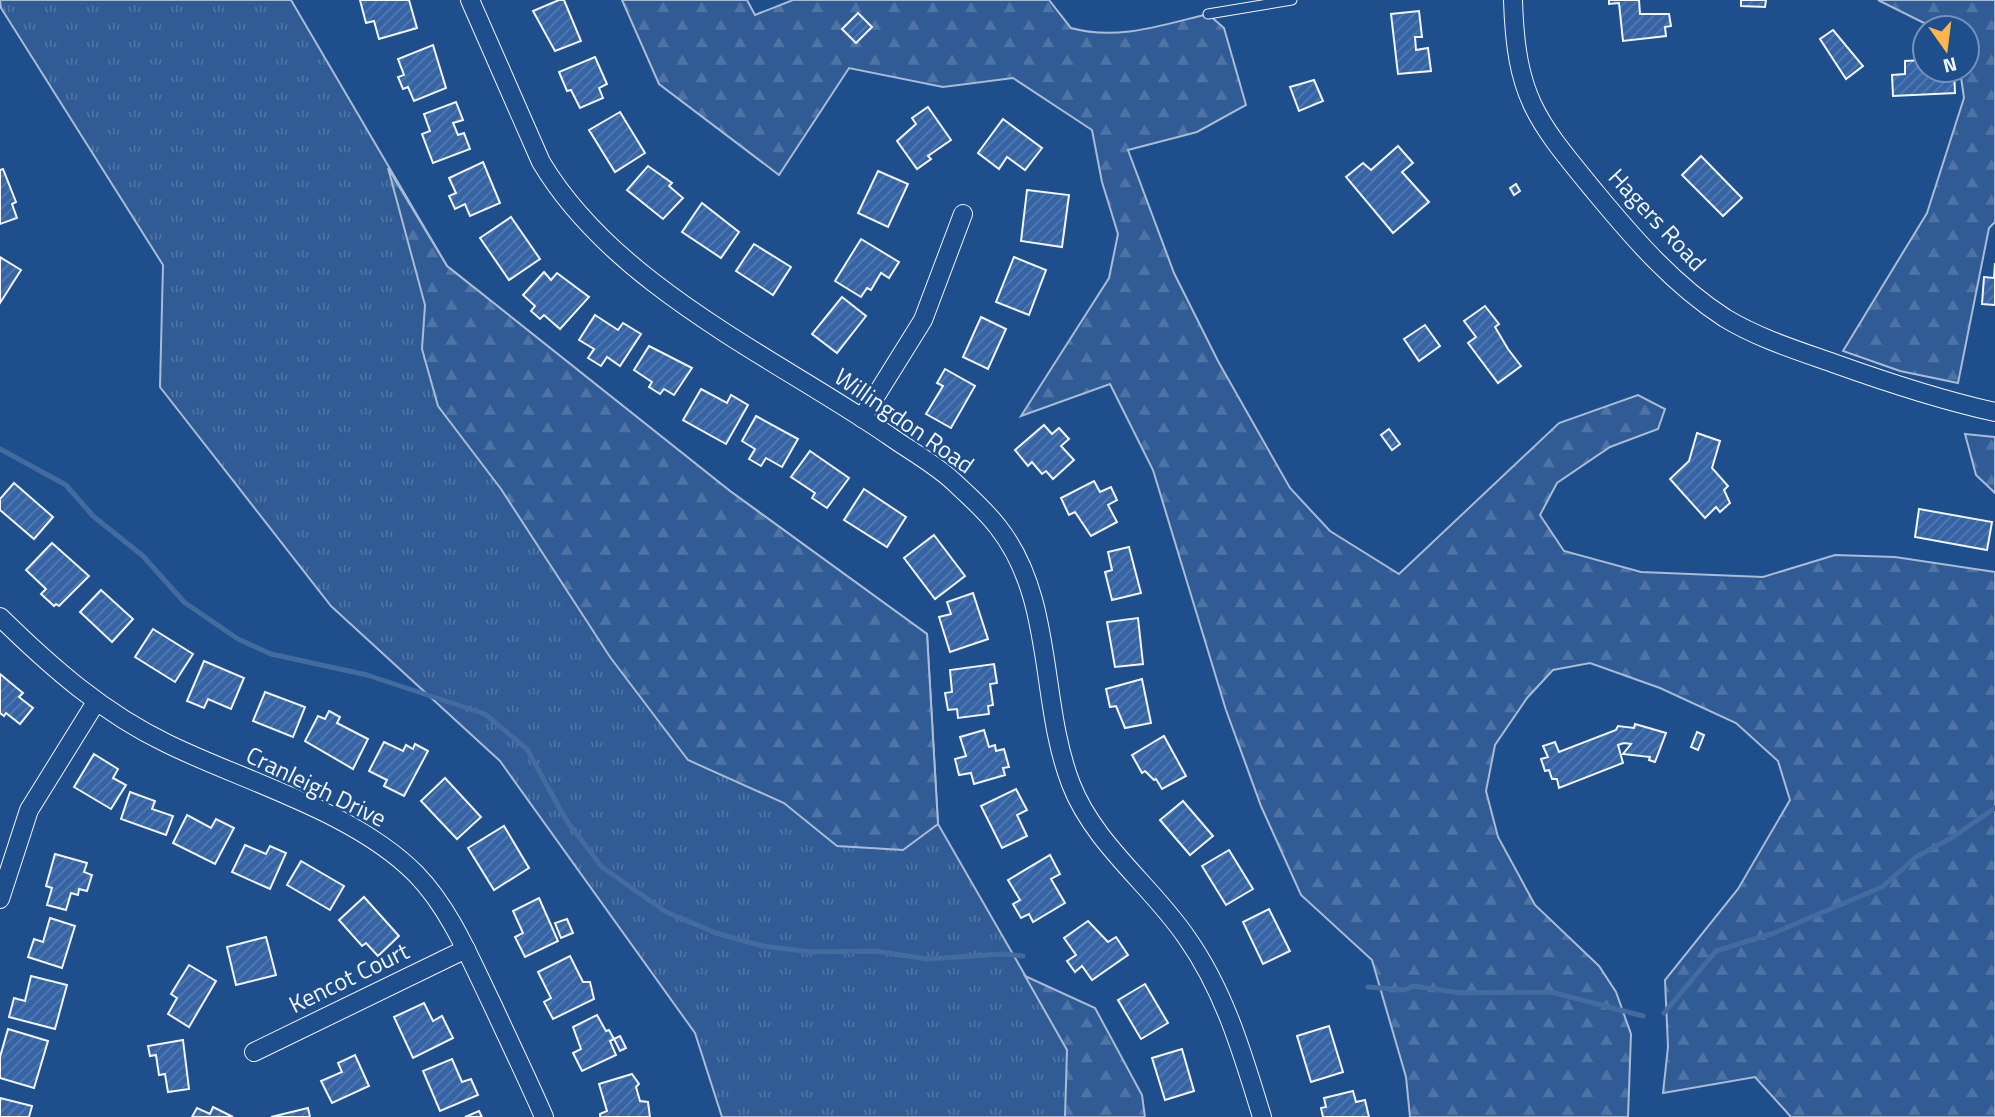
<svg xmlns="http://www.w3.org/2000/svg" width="1995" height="1117" font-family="'Titillium Web',sans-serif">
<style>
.grass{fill:url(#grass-tufts);stroke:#a8bbd7;stroke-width:2}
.forest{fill:url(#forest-firs);stroke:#a8bbd7;stroke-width:2}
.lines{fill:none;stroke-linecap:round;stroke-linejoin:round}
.stream{stroke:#446ba0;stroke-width:5}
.building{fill:url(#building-hatch);stroke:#f2f6ff;stroke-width:2}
.lane-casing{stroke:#f2f6ff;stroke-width:11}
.street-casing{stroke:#f2f6ff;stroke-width:20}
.lane{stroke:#1f4e8c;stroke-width:9}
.street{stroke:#1f4e8c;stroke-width:18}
.labels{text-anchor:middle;stroke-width:5;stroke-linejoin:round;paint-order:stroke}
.street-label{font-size:24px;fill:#f2f6ff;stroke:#1f4e8c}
</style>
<defs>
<pattern id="grass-tufts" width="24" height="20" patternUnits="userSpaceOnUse" patternTransform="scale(1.75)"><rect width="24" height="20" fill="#305b95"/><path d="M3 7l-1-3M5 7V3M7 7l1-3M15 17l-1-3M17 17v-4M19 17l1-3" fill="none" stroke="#4e73a5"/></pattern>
<pattern id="forest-firs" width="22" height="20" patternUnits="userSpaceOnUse" patternTransform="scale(1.75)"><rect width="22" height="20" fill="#305b95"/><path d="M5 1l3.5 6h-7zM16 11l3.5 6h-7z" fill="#4e73a5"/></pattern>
<pattern id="building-hatch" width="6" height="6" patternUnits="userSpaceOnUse" patternTransform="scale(1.75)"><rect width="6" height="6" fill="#3563a3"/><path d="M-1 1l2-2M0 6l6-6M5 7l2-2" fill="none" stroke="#537ab1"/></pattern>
</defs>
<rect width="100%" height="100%" fill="#1f4e8c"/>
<!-- grass -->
<polygon class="grass" points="0,0 291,0 447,266 730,491 927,634 938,824 1068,1050 1084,1117 722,1117 695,1033 500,761 331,606 160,387 163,265 1,8"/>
<!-- forest -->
<g class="forest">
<path d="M622,0H747L755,15L793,0H1049L1071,28C1118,41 1162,25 1208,14L1224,28L1246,105L1197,132L1128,150L1174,273L1218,361L1290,488L1330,531L1399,574L1559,423L1638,395L1665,409L1658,429L1610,447L1557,483L1540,515L1564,551L1641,572L1763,577L1835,555L1895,557L1995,572V1117H1791L1755,1077L1663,1093L1668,1047L1665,980L1738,889L1790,800L1778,761L1736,723L1660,688L1590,663L1553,670L1527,698L1495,745L1486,791L1498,837L1535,905L1599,966L1616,992L1631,1034L1628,1117H1410L1406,1077L1372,960L1301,895L1261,806L1226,710L1153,470L1110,384L1021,416L1109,278L1118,234L1102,182L1092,130L1013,78L943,87L849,68L779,175L659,84Z"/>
<polygon points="1878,0 1995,0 1995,222 1989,228 1958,383 1900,371 1843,351 1927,213 1964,98 1960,70 1967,70 1967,28 1934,28"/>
<polygon points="388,168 447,266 730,491 927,634 938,824 903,850 837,846 784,803 688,760 610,657 501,489 438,406 422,349 425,305"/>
<polygon points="1965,434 1995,437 1995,493 1976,475"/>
<polygon points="1025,976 1095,1008 1142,1095 1145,1117 1065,1117 1067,1050"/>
</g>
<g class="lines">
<!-- stream -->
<g class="stream">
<polyline points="0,449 66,485 93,516 143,556 184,602 238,639 271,654 367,675 485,714 527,749 566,820 602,867 666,912 716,933 762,946 812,952 875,951 927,959 1003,954 1023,956"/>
<polyline points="1368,987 1405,990 1413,986 1461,993 1551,992 1643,1016"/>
<polyline points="1664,1013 1716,951 1774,933 1882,887 1916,857 1953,837 1995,808"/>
</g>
</g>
<!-- building -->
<g class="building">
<polygon points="360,0 409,0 417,28 379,39 374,21 366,23"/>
<polygon points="559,0 564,0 581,41 555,51 533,11"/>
<polygon points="1609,0 1639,0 1640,14 1669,14 1671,26 1665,27 1666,36 1623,41 1619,3 1609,4"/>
<polygon points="1741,0 1766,0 1765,7 1741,6"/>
<polygon points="1419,11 1422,37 1415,37 1416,50 1428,48 1431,71 1398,74 1391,14"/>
<polygon points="858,13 872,27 856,43 842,29"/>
<polygon points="1833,30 1863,66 1846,79 1820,39"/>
<polygon points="433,45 446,88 414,101 408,87 403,89 398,77 404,75 398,59"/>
<polygon points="595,57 607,84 599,88 603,98 580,108 571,90 567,91 559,72"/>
<polygon points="1923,60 1925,70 1954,70 1955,93 1893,96 1892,75 1905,74 1905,61"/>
<polygon points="1314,80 1323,101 1299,111 1290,87"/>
<polygon points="456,102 463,120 453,123 458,135 464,133 470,149 433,163 422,134 430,131 424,114"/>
<polygon points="928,107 951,140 928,156 931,159 917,169 897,141 916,124 912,118"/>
<polygon points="620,112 645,153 615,172 589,130"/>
<polygon points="1003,119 1042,148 1025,170 1007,157 999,169 978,153"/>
<polygon points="1398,146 1413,163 1402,172 1429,202 1393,233 1346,177 1363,163 1371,170"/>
<polygon points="1701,156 1742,198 1723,216 1682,175"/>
<polygon points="483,162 500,203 470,216 465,204 455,209 449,196 456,193 449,178"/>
<polygon points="648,166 672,183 669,186 683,198 663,219 627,190"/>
<polygon points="3,169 16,202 12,204 17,218 0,224 0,170"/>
<polygon points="878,171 908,184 888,227 858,213"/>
<polygon points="1516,184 1520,191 1514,195 1510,188"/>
<polygon points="1027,190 1069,195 1062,247 1021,241"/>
<polygon points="702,203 739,232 721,258 682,232"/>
<polygon points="511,217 540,259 509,280 480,238"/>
<polygon points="861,239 899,262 889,278 881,273 871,290 867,288 861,297 835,281"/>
<polygon points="754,244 791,267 773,295 736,271"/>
<polygon points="0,257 21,270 0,303"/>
<polygon points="1014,257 1046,270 1029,315 996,302"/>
<polygon points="1995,263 1995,305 1982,304 1984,277 1994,278"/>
<polygon points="544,272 551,280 557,273 589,297 560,329 544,315 540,319 531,311 535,306 523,295"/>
<polygon points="842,297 866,316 837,353 812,334"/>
<polygon points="1485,306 1499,324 1495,327 1508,349 1521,366 1498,383 1468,343 1476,337 1464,321"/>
<polygon points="595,315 618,330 623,323 641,334 620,366 607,357 601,366 588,358 594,349 579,340"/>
<polygon points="981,317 1006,329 988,369 963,357"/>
<polygon points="1425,325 1440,346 1419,361 1404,339"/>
<polygon points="649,346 692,368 674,395 664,389 660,394 649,387 652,382 634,370"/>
<polygon points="945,369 975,386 951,428 926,414 943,386 937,383"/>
<polygon points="701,389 727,403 731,395 748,405 726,444 683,420"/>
<polygon points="756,416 798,439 782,467 766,458 761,466 749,459 755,449 742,441"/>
<polygon points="1044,425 1052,434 1059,428 1069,439 1061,446 1074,460 1053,479 1046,471 1042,474 1032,462 1028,466 1015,450"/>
<polygon points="1389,429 1400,444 1392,450 1381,435"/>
<polygon points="1697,433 1720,441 1712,468 1728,486 1724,490 1730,503 1720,512 1716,507 1705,518 1670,479 1689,461"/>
<polygon points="810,451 849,478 827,508 812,498 815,493 791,477"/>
<polygon points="1094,481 1100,492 1111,487 1117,500 1108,505 1117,522 1091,536 1075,512 1069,515 1061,498"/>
<polygon points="14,483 53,517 34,539 0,510 0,499"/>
<polygon points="864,489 906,517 887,547 844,520"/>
<polygon points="1919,509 1992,522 1987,550 1915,537"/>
<polygon points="934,535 965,576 935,599 904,558"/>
<polygon points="52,543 89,576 59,606 56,604 54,606 41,594 46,589 26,570"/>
<polygon points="1129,547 1141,593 1112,600 1105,572 1112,570 1108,552"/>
<polygon points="101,590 133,619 112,642 80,612"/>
<polygon points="973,593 988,639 950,652 939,617 951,614 947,602"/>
<polygon points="1138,618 1143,664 1115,667 1107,622"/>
<polygon points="153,629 193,654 175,682 135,657"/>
<polygon points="204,661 244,678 231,709 208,699 204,708 187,701"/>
<polygon points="994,664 997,683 990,684 993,705 988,706 989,714 958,718 957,709 948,710 945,693 952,692 950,670"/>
<polygon points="0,674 23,693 19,697 33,708 20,724 6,713 4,716 0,713"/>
<polygon points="1142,679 1151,723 1125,728 1116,706 1110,707 1106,689"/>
<polygon points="265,692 305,707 293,737 253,721"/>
<polygon points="329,711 340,717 337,723 368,739 353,769 305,741 318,716 325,719"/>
<polygon points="1635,724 1666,733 1655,762 1649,760 1650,757 1623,754 1631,744 1624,743 1618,745 1623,763 1559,788 1557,779 1552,779 1549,770 1545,771 1541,759 1548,757 1543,746 1555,742 1559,752 1616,730 1618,726 1634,728"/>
<polygon points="984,730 989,747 995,745 996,751 1004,749 1009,767 1003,768 1005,775 974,784 971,773 959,775 955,759 966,756 960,737"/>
<polygon points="1697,732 1704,735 1698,750 1691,747"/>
<polygon points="1164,736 1186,776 1162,789 1156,779 1154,780 1145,771 1142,773 1132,755"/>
<polygon points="384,742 403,751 406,745 413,749 415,744 428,751 404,796 384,786 387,780 369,771"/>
<polygon points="94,754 118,769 113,778 126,785 111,809 74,787"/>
<polygon points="445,778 481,817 457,839 421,801"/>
<polygon points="1016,789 1027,810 1017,815 1027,836 1002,848 981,806"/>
<polygon points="130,792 155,801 152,809 173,816 166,835 121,819"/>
<polygon points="1183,801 1213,836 1190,855 1160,820"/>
<polygon points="187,815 211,828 216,819 234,828 215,864 173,843"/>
<polygon points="504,826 529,868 494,890 468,848"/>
<polygon points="245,845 266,854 270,846 286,853 270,889 232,872"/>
<polygon points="1229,850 1253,889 1226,905 1202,866"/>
<polygon points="55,854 87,863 84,872 92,875 87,891 79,889 78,895 71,893 66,910 47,905 52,888 46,886"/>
<polygon points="1050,855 1060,874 1051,879 1065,903 1033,922 1029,914 1021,918 1013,904 1020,900 1008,880"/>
<polygon points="301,861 344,886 330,910 287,885"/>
<polygon points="364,897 399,936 378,956 366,943 362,946 339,920"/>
<polygon points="539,898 558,941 525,957 515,937 523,933 513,911"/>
<polygon points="1269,909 1290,951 1263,964 1243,922"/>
<polygon points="50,918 75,926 62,968 28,957 34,939 43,942"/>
<polygon points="567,919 573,933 561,938 555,923"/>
<polygon points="1088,921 1108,942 1116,937 1128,955 1092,980 1082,966 1075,972 1067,961 1076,955 1064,938"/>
<polygon points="266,937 276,975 236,985 227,947"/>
<polygon points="570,956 583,982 590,982 594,999 553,1019 544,1002 551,998 538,972"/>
<polygon points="189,965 216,981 189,1027 168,1014 177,998 171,994"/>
<polygon points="31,976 67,985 55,1029 9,1017 14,998 25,1001"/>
<polygon points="1145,984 1168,1023 1141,1039 1118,1000"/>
<polygon points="424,1003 433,1021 442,1016 453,1038 413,1058 394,1017"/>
<polygon points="597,1015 606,1031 609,1030 614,1039 610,1041 616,1055 582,1071 573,1053 581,1049 573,1027"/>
<polygon points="1329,1026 1343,1072 1311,1082 1297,1036"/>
<polygon points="8,1029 48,1041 34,1088 0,1078 0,1057"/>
<polygon points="620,1036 626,1048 620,1051 614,1039"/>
<polygon points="183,1040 189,1089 168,1092 165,1074 159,1075 156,1055 150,1056 148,1046"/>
<polygon points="1182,1049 1194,1091 1165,1100 1152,1058"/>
<polygon points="355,1055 369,1086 332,1103 321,1081 342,1072 338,1063"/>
<polygon points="452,1059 462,1082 471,1079 478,1095 440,1111 423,1071"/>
<polygon points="632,1074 639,1084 636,1087 640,1101 648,1102 650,1117 600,1117 600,1114 607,1111 599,1084"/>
<polygon points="1353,1091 1356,1102 1365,1100 1369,1117 1323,1117 1321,1108 1326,1107 1324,1098"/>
<polygon points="0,1098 32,1106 29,1117 0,1117"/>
<polygon points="213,1107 233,1117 192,1117 197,1108 210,1114"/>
<polygon points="308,1108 310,1117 271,1117"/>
<polygon points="479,1111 482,1117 465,1117"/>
</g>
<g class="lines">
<defs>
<polyline id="lane" points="1208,14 1292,0"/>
<g id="street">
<path d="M470,0L541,162C615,286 772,356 888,435C909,450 935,464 954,482C969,496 985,510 998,527C1055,599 1039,702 1071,784C1094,844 1152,886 1187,938C1225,992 1243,1055 1262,1117"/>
<path d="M1513,0C1516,98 1536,120 1596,193C1635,240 1674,285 1725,318C1758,338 1796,350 1833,363C1886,382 1940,400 1995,412"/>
<polyline points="862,418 923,320 963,214"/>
<path d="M0,617C51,667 103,713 168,744C246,782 355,812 416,874C451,910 471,961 493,1006C510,1043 528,1080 544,1117"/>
<polyline points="0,899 29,810 96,702"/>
<polyline points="254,1052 466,949"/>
</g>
</defs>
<!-- lane casing -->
<use href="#lane" class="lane-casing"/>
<!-- street casing -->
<use href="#street" class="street-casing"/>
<!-- lane -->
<use href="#lane" class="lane"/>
<!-- street -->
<use href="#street" class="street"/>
</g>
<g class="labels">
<!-- street labels -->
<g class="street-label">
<text transform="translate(1657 220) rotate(47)" y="8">Hagers Road</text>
<text transform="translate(904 421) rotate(35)" y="8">Willingdon Road</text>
<text transform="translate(316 787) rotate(26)" y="8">Cranleigh Drive</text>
<text transform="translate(349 978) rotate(-26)" y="8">Kencot Court</text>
</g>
</g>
<!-- north arrow -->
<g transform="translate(1946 49) rotate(166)"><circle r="33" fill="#1f4e8c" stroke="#7391ba" stroke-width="2"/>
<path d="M0-5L12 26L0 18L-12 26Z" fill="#ffb74d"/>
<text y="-10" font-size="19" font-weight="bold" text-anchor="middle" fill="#f2f6ff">N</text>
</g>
</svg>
